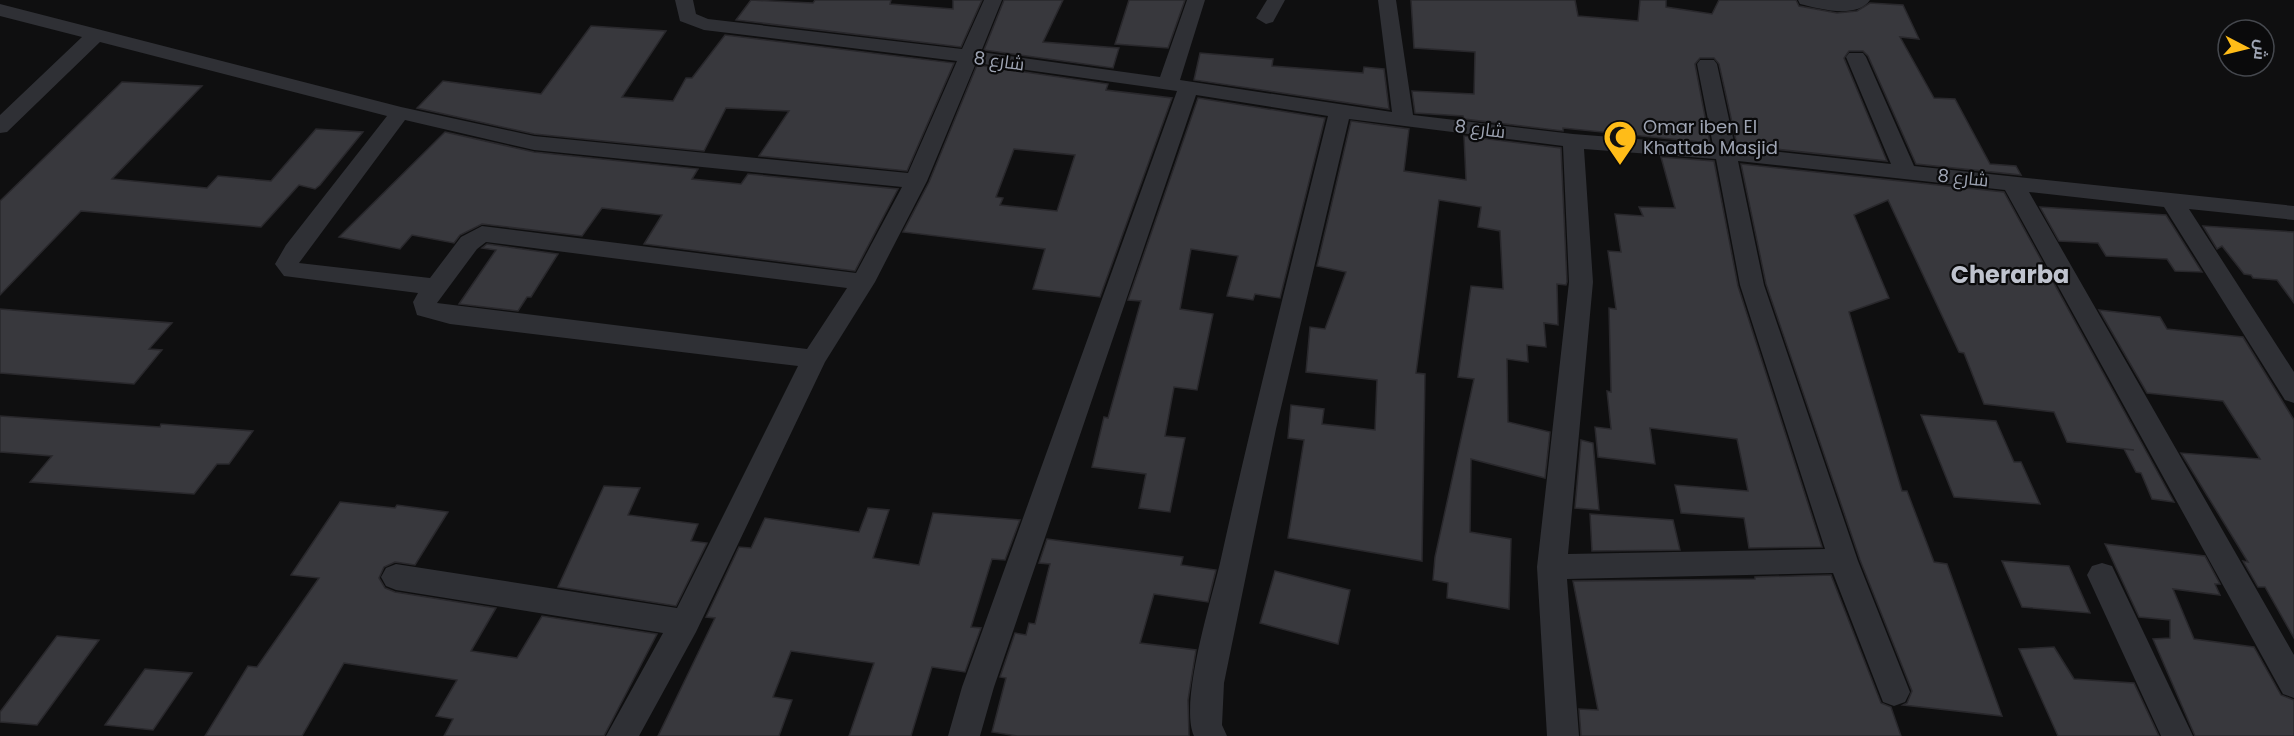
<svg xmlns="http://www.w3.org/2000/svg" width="2294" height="736" font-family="Poppins,Cairo,sans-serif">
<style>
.building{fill:#38383d;stroke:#29282c;stroke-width:1.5;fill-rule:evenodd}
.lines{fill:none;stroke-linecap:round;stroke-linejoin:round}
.minor{fill:#2f3035;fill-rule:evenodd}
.labels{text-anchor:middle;stroke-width:4.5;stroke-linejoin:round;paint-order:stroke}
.street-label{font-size:18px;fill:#9ea4b3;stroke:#0a0a0b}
.poi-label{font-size:18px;fill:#9ea4b3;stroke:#0a0a0b;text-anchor:start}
.district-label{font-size:24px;font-weight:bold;fill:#bfc3ce;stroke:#0a0a0b}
</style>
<rect width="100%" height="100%" fill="#0f0f10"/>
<!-- building -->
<g class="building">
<polygon points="751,0 813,3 815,0 891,0 890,4 953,9 953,0 982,0 961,47 736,20"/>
<polygon points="1004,0 1063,0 1043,42 1119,48 1113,68 984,50"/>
<polygon points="1129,0 1185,0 1168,48 1115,44"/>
<polygon points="1411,0 1575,0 1578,16 1638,21 1640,0 1666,0 1666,7 1712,14 1719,0 1796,0 1799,6 1837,13 1857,11 1870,3 1903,5 1919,39 1900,37 1934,98 1955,99 1990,164 2016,166 2021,175 1916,164 1868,56 1863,51 1849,51 1844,58 1887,161 1737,145 1719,64 1714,58 1700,58 1695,64 1710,143 1563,128 1563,131 1464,119 1463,116 1415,113 1412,91 1474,94 1475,52 1414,48"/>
<polygon points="591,26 666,31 622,97 673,101 686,78 692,78 725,35 954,63 907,171 759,156 789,111 726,108 704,151 534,134 417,108 443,81 541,94"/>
<polygon points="1200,53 1273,59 1272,66 1363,73 1364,67 1384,69 1389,109 1194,80"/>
<path d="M977,65L1108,84L1106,90L1172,98L1100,297L1033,289L1045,249L903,232L929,182ZM1014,149L1075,155L1057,211L1000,205L1003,198L996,197Z"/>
<polygon points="122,82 202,86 112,179 207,188 218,176 271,181 316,129 363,132 320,185 315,189 299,185 261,227 81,211 0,295 0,201"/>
<polygon points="1198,98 1325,118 1280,298 1255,294 1253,300 1227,296 1238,256 1191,249 1180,309 1213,314 1197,390 1174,387 1165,436 1185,438 1170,512 1139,508 1146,474 1092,467 1104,417 1108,418 1141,301 1128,300"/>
<polygon points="1351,121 1409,129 1404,171 1466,180 1464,136 1561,148 1567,282 1566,285 1557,284 1558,325 1544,323 1546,347 1527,345 1528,362 1507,359 1508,422 1550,432 1545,478 1471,459 1470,532 1511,539 1509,609 1447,598 1448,583 1433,580 1435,557 1474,379 1458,377 1471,286 1503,289 1500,231 1478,227 1481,207 1439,200 1416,373 1425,374 1422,561 1288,538 1304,440 1288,438 1291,405 1324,409 1322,424 1375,430 1377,380 1306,372 1310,327 1325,329 1346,272 1317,266"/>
<polygon points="445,132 534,152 698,169 692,179 741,184 748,174 898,189 855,271 644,244 662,215 602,208 582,236 482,224 460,235 454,243 412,235 400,249 339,237"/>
<polygon points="1661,157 1714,161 1738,286 1822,547 1749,548 1744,518 1681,513 1675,485 1748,491 1737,439 1650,428 1655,464 1598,457 1595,427 1611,429 1607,391 1611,392 1609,308 1616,309 1608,251 1621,252 1615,214 1643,216 1639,207 1675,208"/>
<polygon points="1741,164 2004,192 2174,502 2152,499 2141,473 2136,472 2124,449 2134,450 2067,442 2054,412 1984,404 1964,353 1959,352 1888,200 1854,215 1889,298 1849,312 1902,491 1907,491 1934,562 1947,564 2002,716 1903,705 1907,703 1912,691 1860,560 1766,284"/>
<polygon points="2040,207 2166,215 2202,272 2175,271 2167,259 2106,256 2098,243 2059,241"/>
<polygon points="2203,226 2294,232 2294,303 2277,280 2253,278 2251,275 2244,274 2222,246 2217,249"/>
<polygon points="487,244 558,254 531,297 527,297 518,311 459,304 496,250 482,248"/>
<polygon points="0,309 172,323 149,349 162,350 134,384 0,373"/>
<polygon points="2099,310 2160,317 2167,329 2243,337 2294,420 2294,638 2265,587 2258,587 2243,561 2248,562 2181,453 2260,459 2223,401 2147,393"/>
<polygon points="1921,415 1996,421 2014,462 2021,462 2040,504 1954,497"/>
<polygon points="0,416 160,427 161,424 253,431 229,464 217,464 194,494 30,482 52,456 0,452"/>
<polygon points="1581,440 1593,443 1599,510 1575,508"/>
<polygon points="604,486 640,488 628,515 698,524 691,541 707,543 676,606 558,587"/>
<polygon points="340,502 395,508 397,505 448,512 415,565 395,562 384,567 379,578 385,588 395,592 496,608 471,651 517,658 542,616 657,634 604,736 444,736 453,719 436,716 457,680 344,663 302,736 205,736 248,666 257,667 319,578 291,575"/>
<polygon points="868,508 889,510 873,558 919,565 933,513 1020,520 1005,560 992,559 971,627 981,628 965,672 932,667 911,736 849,736 874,663 791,651 773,697 792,700 779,736 658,736 715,618 706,617 739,547 751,548 765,518 859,532"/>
<polygon points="1590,514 1673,520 1680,550 1592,551"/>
<polygon points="1047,539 1183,557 1181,565 1216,570 1208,602 1154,594 1140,643 1196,650 1188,700 1189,736 1017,736 992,732 1006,678 1000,677 1015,633 1026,635 1029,623 1035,624 1050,564 1039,563"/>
<polygon points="2105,544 2205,556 2220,584 2215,584 2220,595 2173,589 2194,639 2254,647 2281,695 2294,700 2294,736 2195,736 2153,639 2170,638 2170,620 2139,617"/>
<polygon points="2002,561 2069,566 2090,613 2022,607"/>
<polygon points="1275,571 1350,590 1338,644 1260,623"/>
<polygon points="1831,575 1881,703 1891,707 1901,736 1581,736 1579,709 1598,710 1573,581 1755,579 1755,577"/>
<polygon points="57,636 99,640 37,725 0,722 0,712"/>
<polygon points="2054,647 2074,679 2134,683 2159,736 2058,736 2019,649"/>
<polygon points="145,669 192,673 153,730 105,725"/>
</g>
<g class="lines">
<!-- minor -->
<g class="minor">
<path d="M675,0H693L696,14L708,19L962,49L984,0H1002L981,52L1160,77L1187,0H1205L1180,80L1392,112L1378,0H1396L1413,115L1573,134L1713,145L1697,64L1700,60H1714L1717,64L1735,147L1891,164L1846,57L1849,53H1863L1866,57L1914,166L2294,206V220L2189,209L2294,372V403L2285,400L2164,207L2029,192L2294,655V698L2283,694L2005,190L1738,161L1764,285L1858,561L1910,692L1905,702L1894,706L1883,702L1833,573L1567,579L1579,736H1547L1537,567L1569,282L1563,146L1349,119L1276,429L1224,683L1222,725L1227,736H1194C1179,703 1211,601 1220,563C1253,413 1291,265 1328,116L1196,95L994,687L980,736H948L962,687L1177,91L976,63L927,181L875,282L825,362L696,632L639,736H606L663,633L396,590L386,586L381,577L386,568L396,564L677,608L798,366L450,324L417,315L413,302L418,293L284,276L275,264L286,245L387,116L100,42L7,132L0,133V115L82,37L0,16V4L401,107L534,136L908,173L957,61L704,30L680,21ZM405,120L534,150L902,187L856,273L482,226L461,237L430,278L299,263ZM1584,149L1716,159L1740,285L1825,549L1568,554L1593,282ZM486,242L847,288L807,349L437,303L477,249Z"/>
<polygon points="1267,0 1285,0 1273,22 1266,24 1256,18"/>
<path d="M1798,0H1870C1857,19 1819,9 1800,4Z"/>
<polygon points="2102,563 2112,566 2193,736 2161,736 2087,575 2092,566"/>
</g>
</g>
<!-- icons -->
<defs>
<symbol id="mosque-pin" viewBox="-11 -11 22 30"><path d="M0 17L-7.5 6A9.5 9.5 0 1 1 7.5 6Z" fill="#ffbc18" stroke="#0a0a0b"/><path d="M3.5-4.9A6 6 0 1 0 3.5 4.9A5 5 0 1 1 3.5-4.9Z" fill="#111"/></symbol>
</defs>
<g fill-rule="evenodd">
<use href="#mosque-pin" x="1601" y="118" width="38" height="52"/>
</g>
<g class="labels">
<!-- street labels -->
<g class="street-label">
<text transform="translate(999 61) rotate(8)" y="6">شارع 8</text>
<text transform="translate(1480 129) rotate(7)" y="6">شارع 8</text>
<text transform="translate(1963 178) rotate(6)" y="6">شارع 8</text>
</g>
<!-- poi labels -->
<g class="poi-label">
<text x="1643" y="133">Omar iben El<tspan x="1643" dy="21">Khattab Masjid</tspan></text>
</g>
<!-- district labels -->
<g class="district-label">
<text x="2010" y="283">Cherarba</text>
</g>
</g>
<!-- north arrow -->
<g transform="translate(2246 48) rotate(97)"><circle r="28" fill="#0a0a0b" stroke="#45484e" stroke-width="1.5"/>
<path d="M0-4.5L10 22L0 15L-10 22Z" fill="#ffbc18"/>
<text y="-9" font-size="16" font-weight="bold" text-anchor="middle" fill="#9ea4b3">ش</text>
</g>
</svg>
